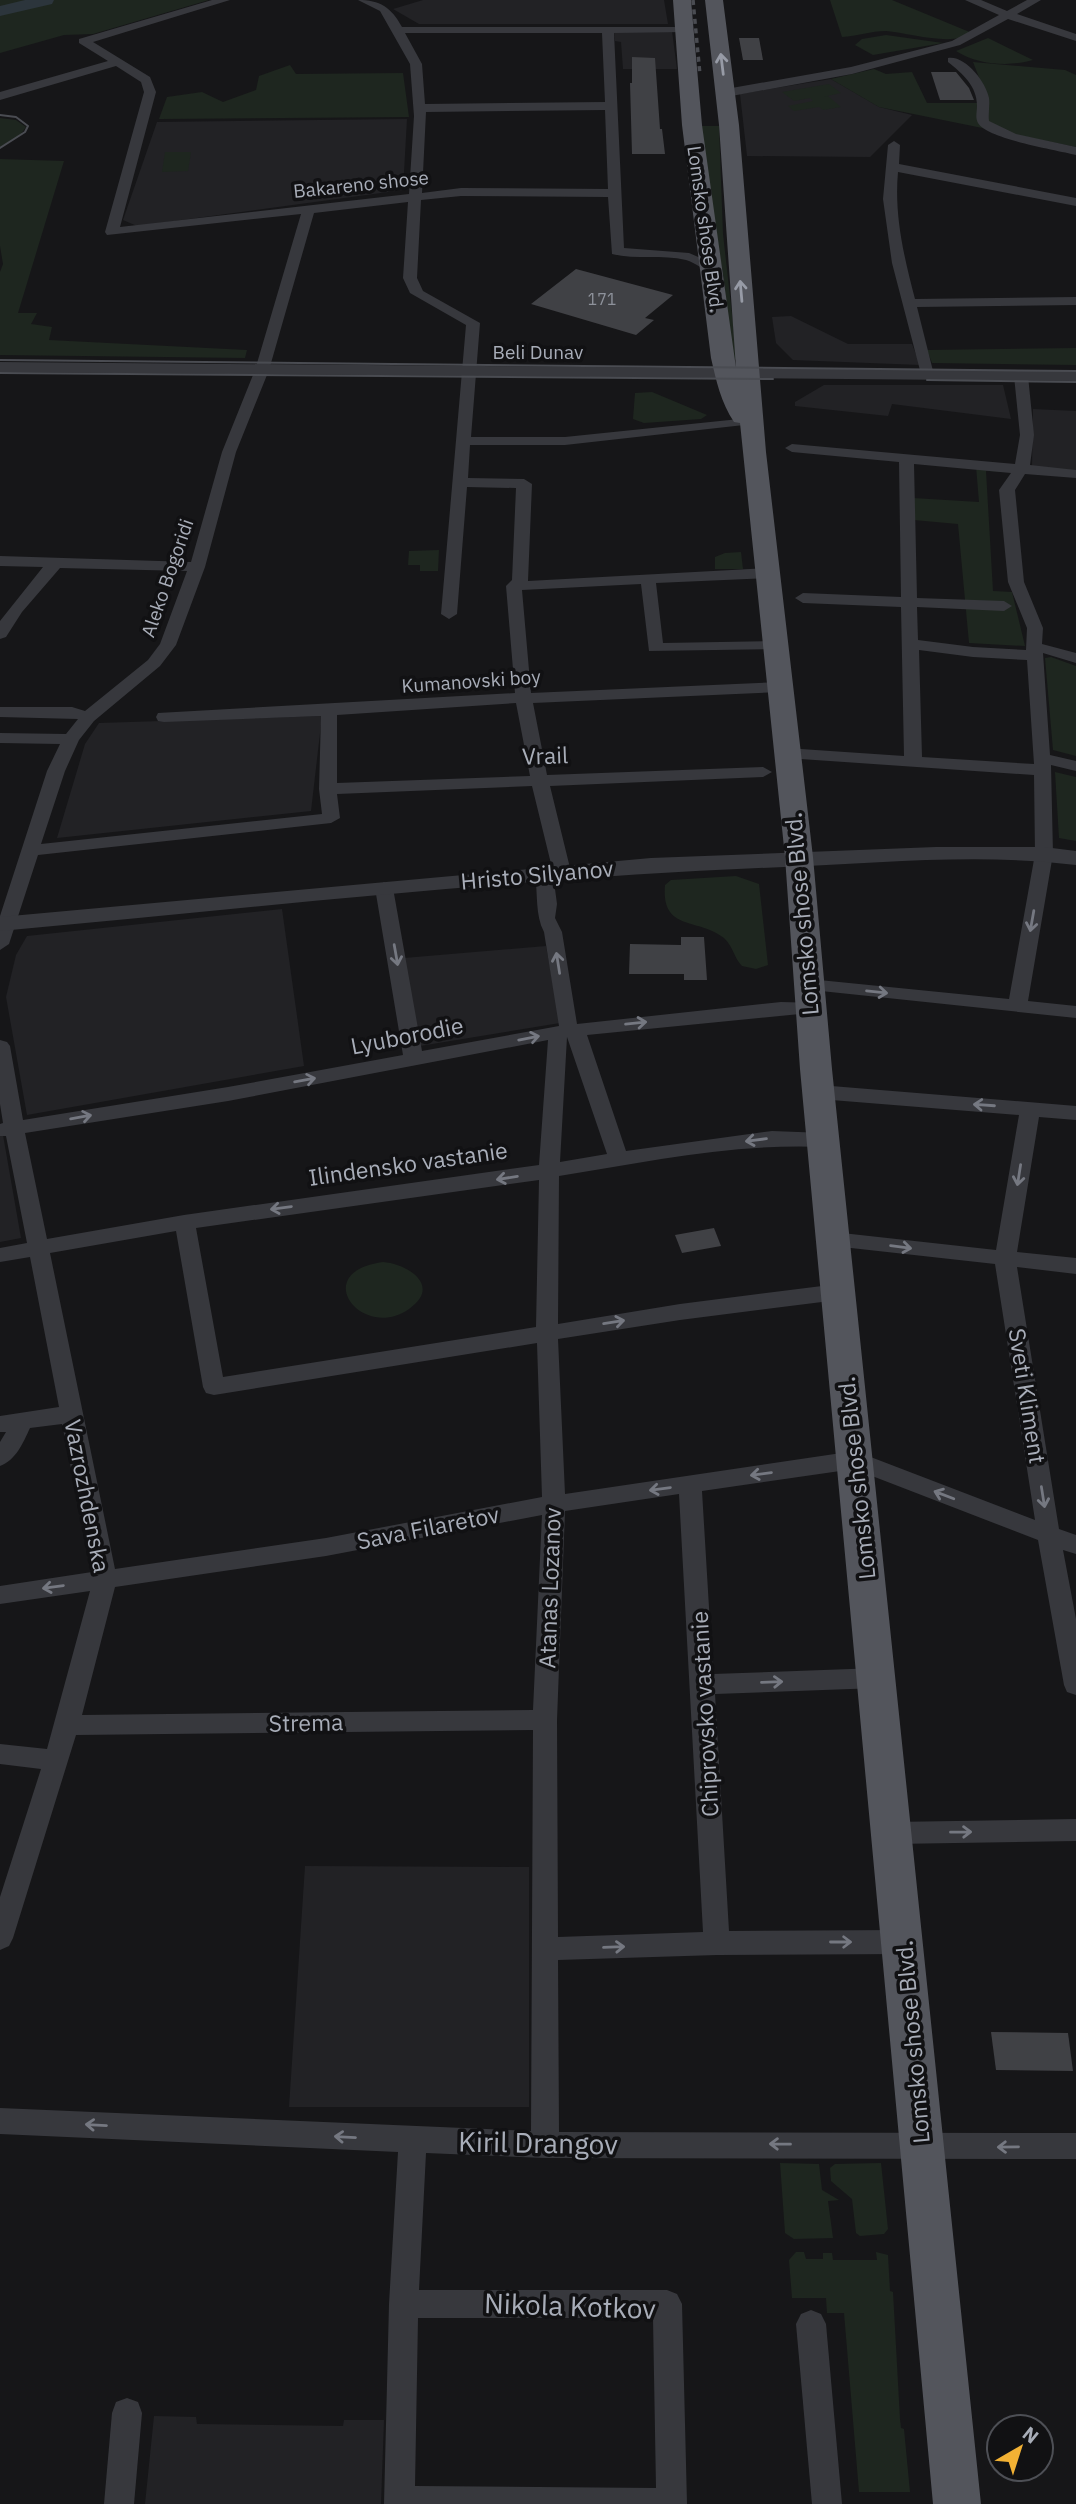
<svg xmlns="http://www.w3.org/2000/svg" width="1076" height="2504" font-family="'IBM Plex Sans',sans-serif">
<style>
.built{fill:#222225}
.green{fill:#1e261f}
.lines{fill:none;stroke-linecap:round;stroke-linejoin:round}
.river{fill:#2c353c;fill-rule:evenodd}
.building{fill:#404145}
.minor{fill:#37383d;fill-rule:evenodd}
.tertiary{fill:#37383d;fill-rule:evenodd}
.primary{fill:#53555c;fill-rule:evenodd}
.tram{stroke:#4a4c52;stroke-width:2}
.rail{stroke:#4a4c52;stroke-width:3.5;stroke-dasharray:5 4.5;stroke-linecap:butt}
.oneway{stroke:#979ba6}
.oneway2{stroke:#757881}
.labels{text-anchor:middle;stroke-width:7;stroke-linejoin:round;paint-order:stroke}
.far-number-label{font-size:16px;fill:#8e929b}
.far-street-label{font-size:19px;fill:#a8adb8;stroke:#111113}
.street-label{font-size:23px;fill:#a8adb8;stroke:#111113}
.near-street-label{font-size:28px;fill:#a8adb8;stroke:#111113}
</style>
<rect width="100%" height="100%" fill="#161618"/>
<!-- built -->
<g class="built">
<polygon points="423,0 664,0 668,24 419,24 393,9"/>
<polygon points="672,31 677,69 623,69 621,42 615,41 614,32"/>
<polygon points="831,79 879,107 912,115 870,157 747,156 740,94"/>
<polygon points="407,119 403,190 137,226 123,220 157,122"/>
<polygon points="791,316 848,344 912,344 920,365 793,360 776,343 772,317"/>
<polygon points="824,385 1003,385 1011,419 892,404 888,416 795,406 795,402"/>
<polygon points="1033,409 1076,411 1076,473 1032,467"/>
<polygon points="322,716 311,811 57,838 85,744 99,723"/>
<polygon points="282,909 304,1066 27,1115 6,997 16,955 27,936"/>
<polygon points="546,946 560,1023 420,1046 404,958"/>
<polygon points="3,1135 21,1238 0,1242 0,1136"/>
<polygon points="305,1866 529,1867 529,2107 289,2107"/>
<polygon points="154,2416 196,2417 197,2424 343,2426 344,2420 384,2420 381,2504 145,2504"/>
</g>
<!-- green -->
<g class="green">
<polygon points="0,0 209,0 93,34 64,35 0,53"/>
<path d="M830,0H892L972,33C952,47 910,33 886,31C871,31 857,36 842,37Z"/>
<polygon points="886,35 943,43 873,55 855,45 862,39"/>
<path d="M988,38L1033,60C1010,67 977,65 956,51Z"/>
<polygon points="973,62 1065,70 1076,75 1076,147 879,107 831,79 874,69 886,74 912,72 927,103 989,103"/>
<polygon points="290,65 296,74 403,73 409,117 159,119 167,97 202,92 223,102 256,90 259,76"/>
<polygon points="829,84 841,93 823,97 828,96 841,107 823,110 819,107 794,111 788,106 813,101 810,98 794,101 782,92"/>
<polygon points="0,118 16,120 26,127 21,134 0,147"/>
<polygon points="700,126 719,126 723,234 737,359 734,360 729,357 725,288"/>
<polygon points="165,152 191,152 188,171 162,172"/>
<polygon points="0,159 64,161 18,313 37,313 31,324 52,327 49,340 247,350 245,358 0,355 0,272 3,264 0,246"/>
<polygon points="1076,348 1076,365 932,363 927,350"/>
<polygon points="652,392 707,415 701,419 644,423 633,419 635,393"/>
<polygon points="976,466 1004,472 986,471 993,591 1012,592 1025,646 969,643 958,524 914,520 913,498 979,502"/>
<polygon points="439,550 438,571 420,571 420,565 408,565 409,551"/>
<polygon points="741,552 743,569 715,569 715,557 725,553"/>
<polygon points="1051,657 1076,666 1076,756 1053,750 1045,658"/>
<polygon points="1055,772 1076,777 1076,841 1059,838"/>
<path d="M736,876L759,884L768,965L756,969L742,966C734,958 733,946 724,938C698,917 661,932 665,885L671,880Z"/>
<path d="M383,1262C408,1264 442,1286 409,1309C362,1342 308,1272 383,1262Z"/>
<polygon points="780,2163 819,2164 822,2190 839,2200 828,2201 833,2238 794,2239 785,2233"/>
<polygon points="881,2163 888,2229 884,2234 860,2236 856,2233 852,2199 831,2181 830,2168 835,2164"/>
<polygon points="796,2252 804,2252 806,2259 823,2259 823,2253 832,2253 833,2260 877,2260 876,2252 888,2255 890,2291 893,2292 900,2419 901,2428 904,2429 910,2492 859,2492 844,2313 827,2313 826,2298 792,2298 789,2260"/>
</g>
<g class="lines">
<!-- river -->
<polygon class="river" points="25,0 54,0 52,4 0,16 0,6"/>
</g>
<!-- building -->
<g class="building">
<polygon points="739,38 759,38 763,60 743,60"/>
<polygon points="632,57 655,58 660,129 662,129 665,154 632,154 630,83 632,83"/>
<polygon points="931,72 956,72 969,88 974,100 940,100"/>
<polygon points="576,269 673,295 645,318 654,320 636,335 531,304"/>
<polygon points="681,937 704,937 707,980 684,980 684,974 629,974 630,944 681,945"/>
<polygon points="714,1228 721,1246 682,1253 675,1235"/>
<polygon points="991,2032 1068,2033 1073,2071 996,2070"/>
</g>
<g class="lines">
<!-- minor -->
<g class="minor">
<path d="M212,0H230L93,42L150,77L156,92L120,227L409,194L414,116L410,64L380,11L358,0C380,0 391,7 402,27H688V31L684,32L614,33L624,248L689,253L717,265V271C705,273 697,263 686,260C662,254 637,260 612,254L608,197L461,196L421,200L417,278L423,291L480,323L471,437H565L749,418L751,421L749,424L744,425L565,445H470L468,478L524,479L532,484L528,581L767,568L775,573L767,578L656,583L663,643L781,641L783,644L775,649L649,651L641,584L522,590L531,693L780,682L788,687L780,692L533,703L547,775L763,767L772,772L763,777L550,786L571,872L562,877L553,872L532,786L337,794L340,818L331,823L38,855L9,944L0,950V916L47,771L60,744L0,743V733L66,734L78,719L0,717V707H72L85,711L148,660L160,644L187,571L60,568L22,612L6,637L0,639V621L43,567L0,566V556L191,562L222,452L255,370L301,214L107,235L105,232L144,92L141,82L116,66L0,100V92L108,61L79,43V39ZM405,33H602L605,102L425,104L422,64ZM605,110L608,189L461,188L422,193L426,112ZM408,202L403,278L410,293L466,325L441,614L449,619L457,614L467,487L516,488L512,580L506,586L515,693L158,713L156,717L158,721L164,722L321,716L319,789L322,814L41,844L65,771L79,740L94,721L160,666L176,645L205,567L236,452L269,370L314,213ZM516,703L530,776L337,783V715Z"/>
<polygon points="965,0 981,0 1007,11 1027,0 1041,0 1017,14 1076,34 1076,41 1008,19 960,45 852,74 726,97 720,93 726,89 851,67 952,41 999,15"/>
<path d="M948,58C965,55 986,82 989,98C990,106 988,113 989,121L1016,134L1076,147V155C1057,150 987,139 978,123C975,118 977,112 977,106C977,86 963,74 948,62Z"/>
<path d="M894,141L900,145L899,164L1076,198V206L898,172C894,215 904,257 915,299L1076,297V305L917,307L934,375L927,379L922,378L892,263L883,199L888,145Z"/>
<path d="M1021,372L1028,376L1034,435L1030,465L1076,470V478L1025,474L1015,490L1024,582L1043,628L1042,644L1076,653V663L1043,653L1050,755L1076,761V771L1051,765L1053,854L1028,1001L1076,1006V1018L802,989L800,985L802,981L809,979L1009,999L1035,854L1034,775L786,758L777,753L786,748L904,756L901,607L803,603L795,598L803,593L901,597L899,462L792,452L785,448L792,444L1015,464L1020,435L1014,376ZM914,464L1011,473L999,490L1008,582L1027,628L1026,650L973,647L918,640L917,607L1004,611L1012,606L1004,601L917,598ZM919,650L973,657L1027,660L1034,764L922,757Z"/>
<path d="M544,868L553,874L557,904L555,918L562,932L577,1024L781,1002L817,1003L820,1007L817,1011L810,1013L587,1035L626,1151L772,1131L824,1133L831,1135L834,1140L831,1145L824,1147C734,1143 647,1162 559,1176L558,1324L680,1304L838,1284L846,1287L849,1292L846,1297L838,1300L680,1320L558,1339L565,1494L855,1451L1035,1520L995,1264L833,1246L826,1244L823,1239L826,1234L833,1232L996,1250L1019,1115L819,1099L812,1097L809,1092L812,1087L819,1085L1076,1106V1120L1039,1117L1017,1252L1076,1258V1274L1017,1267L1059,1529L1076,1535V1554L1063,1550L1076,1619V1695L1067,1692L1064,1685L1038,1540L854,1469L702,1491L713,1674L878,1668L887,1671L890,1678L887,1685L878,1688L715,1694L729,1931L904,1930L913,1934L917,1942L913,1950L904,1954L717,1955L558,1960L559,2132L1076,2133V2159L545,2158L426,2153L419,2290H667L677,2294L682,2304L687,2504H384L389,2304L398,2152L0,2134V2108L531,2131L533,1730L76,1735L13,1938L9,1946L0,1950V1897L41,1769L0,1764V1744L47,1749L90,1591L0,1604V1586L92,1572L62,1424L30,1428C23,1443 16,1460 0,1466V1442L6,1432H0V1416L59,1407L30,1257L0,1262V1248L27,1243L6,1136H0V1124L3,1123L0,1104V1040L7,1042L10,1046L23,1120L228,1087L403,1055L375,888L384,882L393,888L422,1051L559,1026L544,932C535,915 538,894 535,874ZM567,1037L607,1154L560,1162ZM548,1040L539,1165L184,1215L47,1239L25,1133L228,1101ZM539,1180L536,1327L223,1377L196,1228ZM176,1231L203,1387L206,1393L214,1395L537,1343L542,1497L326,1538L115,1569L50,1253ZM679,1494L703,1932L558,1937L557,1720L565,1511ZM542,1515L533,1710L82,1715L115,1587L326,1556ZM418,2318H653L656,2488L415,2486Z"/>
<polygon points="1076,1819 1076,1841 893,1844 884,1841 880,1833 884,1825 893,1822"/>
<polygon points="811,2310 821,2314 826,2324 842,2504 812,2504 796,2324 801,2314"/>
<polygon points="127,2398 138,2402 142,2413 134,2504 104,2504 112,2413 116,2402"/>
</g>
<!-- tertiary -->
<g class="tertiary">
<polygon points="0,362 1076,371 1076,381 0,372"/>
<path d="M936,847H1044L1076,851V865C980,853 880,863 784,867C522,877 261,907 0,931V917L651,858Z"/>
</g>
<!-- primary -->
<path class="primary" d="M673,0H691L702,125L736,368L719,125L705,0H723L739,125L766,452L813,857L832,1069L981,2504H933L800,1069L785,857L740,423L734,422C721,403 716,380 711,358L682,125Z"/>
<!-- tram -->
<g class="tram">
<polyline points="0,115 16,117 28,126 25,132 0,148"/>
<polyline points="0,360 1076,371"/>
<polyline points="0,373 773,379"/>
<polyline points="927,380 1076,382"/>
</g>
<!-- rail -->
<polyline class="rail" points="693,0 700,75"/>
</g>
<!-- one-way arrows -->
<defs><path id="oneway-shaft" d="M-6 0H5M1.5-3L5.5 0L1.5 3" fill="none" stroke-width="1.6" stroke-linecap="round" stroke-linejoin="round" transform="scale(1.75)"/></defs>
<g class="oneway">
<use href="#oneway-shaft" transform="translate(722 64) rotate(-97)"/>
<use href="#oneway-shaft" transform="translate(741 291) rotate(-95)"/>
</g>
<g class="oneway2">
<use href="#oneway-shaft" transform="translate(1032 921) rotate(100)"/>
<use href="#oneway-shaft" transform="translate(396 955) rotate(80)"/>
<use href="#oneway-shaft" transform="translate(558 963) rotate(-99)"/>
<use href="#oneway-shaft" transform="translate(877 992) rotate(6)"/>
<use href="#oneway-shaft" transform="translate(636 1023) rotate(-6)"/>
<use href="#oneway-shaft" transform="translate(529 1038) rotate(-11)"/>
<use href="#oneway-shaft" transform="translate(305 1080) rotate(-10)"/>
<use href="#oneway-shaft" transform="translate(984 1105) rotate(-176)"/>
<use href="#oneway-shaft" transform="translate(81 1117) rotate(-10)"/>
<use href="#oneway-shaft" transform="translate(756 1140) rotate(173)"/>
<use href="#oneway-shaft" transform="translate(1019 1175) rotate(99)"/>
<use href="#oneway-shaft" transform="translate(507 1178) rotate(171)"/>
<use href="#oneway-shaft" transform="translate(281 1208) rotate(172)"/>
<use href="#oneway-shaft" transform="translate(901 1247) rotate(7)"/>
<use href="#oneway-shaft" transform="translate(614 1322) rotate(-9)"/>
<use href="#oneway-shaft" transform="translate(761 1474) rotate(172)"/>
<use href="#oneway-shaft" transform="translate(660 1489) rotate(172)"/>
<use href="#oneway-shaft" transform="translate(944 1495) rotate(-159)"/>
<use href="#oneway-shaft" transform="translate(1043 1497) rotate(81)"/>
<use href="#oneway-shaft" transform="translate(53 1587) rotate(172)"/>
<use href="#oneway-shaft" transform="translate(772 1682) rotate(-2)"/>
<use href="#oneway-shaft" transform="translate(961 1832) rotate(-1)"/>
<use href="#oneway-shaft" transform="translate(841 1942)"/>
<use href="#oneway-shaft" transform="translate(614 1947) rotate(-2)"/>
<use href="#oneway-shaft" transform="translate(96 2125) rotate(-177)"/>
<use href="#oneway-shaft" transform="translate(345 2137) rotate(-177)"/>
<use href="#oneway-shaft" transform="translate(780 2144) rotate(-179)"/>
<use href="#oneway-shaft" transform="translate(1008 2147) rotate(179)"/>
</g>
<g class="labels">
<!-- far-number labels -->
<g class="far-number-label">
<text x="602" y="305">171</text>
</g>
<!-- far-street labels -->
<g class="far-street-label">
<text transform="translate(361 184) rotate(-6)" y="7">Bakareno shose</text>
<text transform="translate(706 229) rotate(82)" y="7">Lomsko shose Blvd.</text>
<text x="538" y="359">Beli Dunav</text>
<text transform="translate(167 578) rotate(-71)" y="7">Aleko Bogoridi</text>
<text transform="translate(471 681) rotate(-4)" y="7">Kumanovski boy</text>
</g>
<!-- street labels -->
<g class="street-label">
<text transform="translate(545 756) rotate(-2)" y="8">Vrail</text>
<text transform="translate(537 875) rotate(-5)" y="8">Hristo Silyanov</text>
<text transform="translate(802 914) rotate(-95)" y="8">Lomsko shose Blvd.</text>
<text transform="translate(407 1036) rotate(-11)" y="8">Lyuborodie</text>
<text transform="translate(408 1164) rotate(-8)" y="8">Ilindensko vastanie</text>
<text transform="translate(1027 1396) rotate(81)" y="8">Sveti Kliment</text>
<text transform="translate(857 1478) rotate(-96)" y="8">Lomsko shose Blvd.</text>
<text transform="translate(87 1496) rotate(79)" y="8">Vazrozhdenska</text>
<text transform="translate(428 1528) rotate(-11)" y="8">Sava Filaretov</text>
<text transform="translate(550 1588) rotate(-88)" y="8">Atanas Lozanov</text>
<text transform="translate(705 1714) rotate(-93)" y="8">Chiprovsko vastanie</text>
<text transform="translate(306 1723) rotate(-1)" y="8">Strema</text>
<text transform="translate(913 2042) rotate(-95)" y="8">Lomsko shose Blvd.</text>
</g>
<!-- near-street labels -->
<g class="near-street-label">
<text transform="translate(538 2143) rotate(1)" y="10">Kiril Drangov</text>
<text transform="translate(570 2306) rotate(2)" y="10">Nikola Kotkov</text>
</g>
</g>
<!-- north arrow -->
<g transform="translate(1020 2448) rotate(39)"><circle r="33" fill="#111113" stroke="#4d4f55" stroke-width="2"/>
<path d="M0-5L12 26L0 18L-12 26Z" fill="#f2b134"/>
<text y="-10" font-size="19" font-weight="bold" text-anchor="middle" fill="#a8adb8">N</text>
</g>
</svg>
